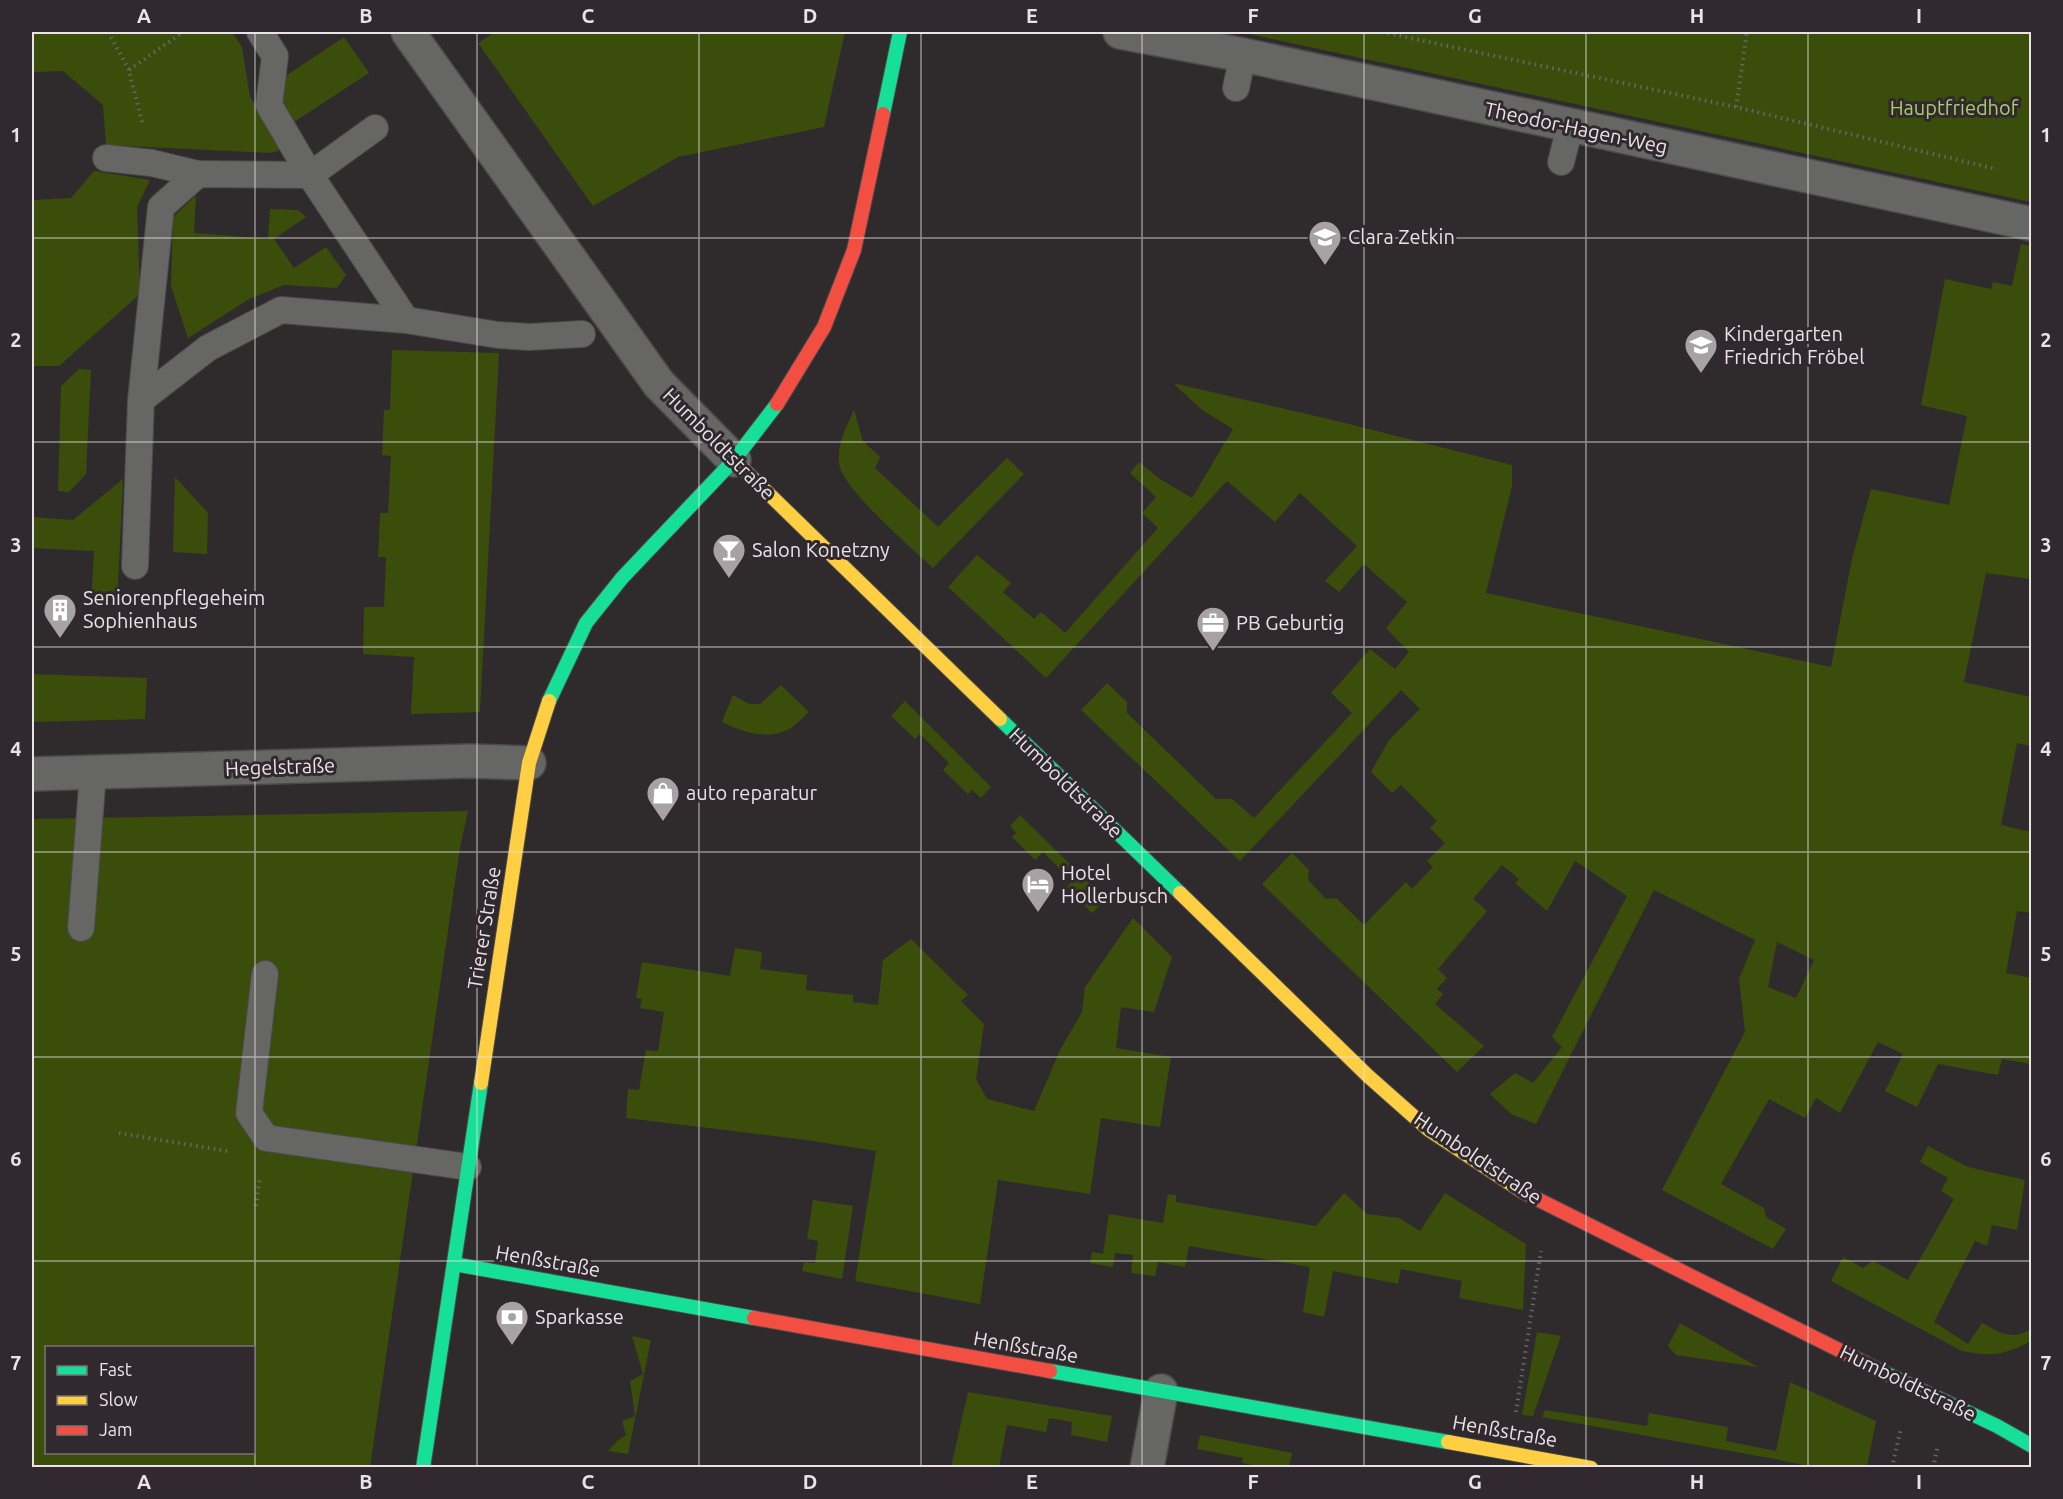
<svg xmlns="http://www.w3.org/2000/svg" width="2063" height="1499" font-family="Ubuntu,sans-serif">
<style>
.green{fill:#3a4d0b;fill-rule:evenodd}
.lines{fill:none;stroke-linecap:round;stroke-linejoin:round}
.lane-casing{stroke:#4c494b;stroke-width:28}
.street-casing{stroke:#4c494b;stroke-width:36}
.fast-casing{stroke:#4c494b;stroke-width:16}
.slow-casing{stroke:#4c494b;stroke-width:16}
.jam-casing{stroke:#4c494b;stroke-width:16}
.path{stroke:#676667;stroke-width:4;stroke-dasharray:1.5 4.5;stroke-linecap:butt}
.lane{stroke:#666665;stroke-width:26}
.street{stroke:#666665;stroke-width:33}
.fast{stroke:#16e098;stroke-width:14}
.slow{stroke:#ffcf43;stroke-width:14}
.jam{stroke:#f24e42;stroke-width:14}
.grid{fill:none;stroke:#e8e3e6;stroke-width:1.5;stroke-opacity:0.55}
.labels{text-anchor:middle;stroke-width:6;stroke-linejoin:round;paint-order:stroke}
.park-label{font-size:20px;fill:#aacd6c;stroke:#31292e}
.street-label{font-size:20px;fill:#e8e3e6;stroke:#31292e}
.poi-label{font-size:20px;fill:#e8e3e6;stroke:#31292e;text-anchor:start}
.neatline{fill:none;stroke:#e8e3e6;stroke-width:2}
.grid-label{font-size:20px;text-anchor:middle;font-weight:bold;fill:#e8e3e6}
</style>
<rect width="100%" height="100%" fill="#2f2b2d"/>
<!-- green -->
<g class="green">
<polygon points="32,32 232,32 242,47 250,97 278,138 280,150 271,153 106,145 103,105 63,71 32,72"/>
<polygon points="495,32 845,32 824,127 678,157 593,206 478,43"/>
<polygon points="1240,32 2031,32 2031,202"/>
<polygon points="344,37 369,73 294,122 280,100 284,77"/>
<polygon points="94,171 150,180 137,207 140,294 59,366 32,366 32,200 71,198"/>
<polygon points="196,195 194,233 268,239 270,209 298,210 306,217 274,239 294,268 326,247 346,275 337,288 284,285 249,299 188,338 171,286 173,217"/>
<path d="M2021,244L2032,246L2031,579L1986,573L1964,682L2031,697V746L2017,743L2001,825L2031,832V913L2017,911L2006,973L2031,978V1064L2002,1059L1998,1075L1938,1064L1917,1107L1885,1091L1903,1054L1878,1042L1840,1113L1816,1098L1805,1118L1769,1099L1721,1184L1764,1208L1766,1217L1786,1229L1773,1249L1662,1190L1745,1032L1739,979L1755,940L1654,890L1536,1124L1511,1114L1490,1094L1515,1073L1533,1083L1562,1047L1552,1037L1627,896L1575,861L1547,911L1515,883L1519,879L1502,865L1473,899L1487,911L1438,969L1447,978L1437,989L1443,994L1435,1004L1484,1046L1457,1072L1262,884L1292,853L1309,870L1308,880L1326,899L1336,898L1364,925L1406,882L1412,889L1433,867L1427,861L1445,843L1430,828L1437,821L1401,785L1392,793L1371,772L1389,740L1420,709L1401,690L1240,861L1081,710L1107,683L1127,702V713L1216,799H1232L1254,818L1352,713L1331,693L1370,649L1395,669L1409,652L1386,628L1407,602L1364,564L1339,592L1325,581L1357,546L1300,493L1275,522L1227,481L1046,678L948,587L977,555L1011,583L1003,592L1034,619L1041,612L1065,633L1158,528L1142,513L1156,497L1130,473L1139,462L1160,479L1192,498L1233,429L1202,410L1173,383L1333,420L1512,465V486L1486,593L1831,667L1852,559L1871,489L1949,505L1967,416L1921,405L1945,279L1991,289L1993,282L2012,286ZM1777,942L1814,960L1796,998L1768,987Z"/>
<polygon points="392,350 499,353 480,712 411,714 414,657 363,654 364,607 384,607 386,557 378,557 380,513 388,513 391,456 382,455 384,410 390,410"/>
<polygon points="79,369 91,370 86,474 69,492 58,491 61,386"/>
<path d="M854,410L863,441L880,457L875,468L938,527L1007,458L1024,474L933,568C912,548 841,488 839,463C837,443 846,428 854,410Z"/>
<polygon points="175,477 208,513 207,554 173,552"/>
<polygon points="123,479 117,606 91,604 94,551 32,548 32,517 73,520"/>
<polygon points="32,674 147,678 145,719 32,722"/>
<path d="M781,685L809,712C803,717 797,724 791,728C769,741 742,732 722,722L733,695L749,704H760Z"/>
<polygon points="905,701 991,787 981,798 972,790 968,794 943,770 949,763 920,734 915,739 891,716"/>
<path d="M468,811L460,848L370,1467H32V819ZM46,1348H254V1452H46Z"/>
<polygon points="1020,815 1106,900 1092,913 1067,887 1072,881 1043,852 1035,860 1012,837 1016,833 1010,826"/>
<polygon points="1133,918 1172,957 1154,1012 1121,1007 1116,1048 1171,1057 1160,1127 1101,1118 1090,1194 998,1180 980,1304 855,1281 876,1151 806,1140 626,1118 628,1089 639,1090 646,1050 658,1051 664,1012 640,1008 642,999 636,998 642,962 730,976 735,948 762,952 760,969 807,975 806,990 853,995 853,1002 878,1005 883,960 911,939 968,995 961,1001 984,1024 976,1079 987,1099 1034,1111 1060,1050 1082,1012 1085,987"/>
<path d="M1928,1146L1968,1167L2025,1180L2017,1230L1992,1225L1987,1246L1975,1241L1934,1322L1968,1344L1982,1323C2001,1333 2012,1341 2031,1329V1341C2004,1355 1992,1357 1962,1351L1831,1281L1843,1257L1863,1268L1873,1261L1908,1280L1954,1199L1941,1191L1948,1178L1920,1162Z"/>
<polygon points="1344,1193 1367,1214 1399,1218 1420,1231 1445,1193 1526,1244 1523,1310 1459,1298 1462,1281 1401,1269 1398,1284 1333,1271 1324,1317 1303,1312 1310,1267 1189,1246 1185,1267 1158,1262 1155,1276 1131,1273 1133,1255 1115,1253 1113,1267 1090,1263 1092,1252 1103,1254 1109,1214 1163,1223 1168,1194 1176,1195 1176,1202 1316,1226"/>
<polygon points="813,1200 853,1206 842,1279 802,1271 804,1262 815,1263 818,1241 807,1239"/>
<polygon points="1680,1323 1758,1367 1676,1355 1668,1346"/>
<polygon points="1537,1332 1561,1336 1533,1416 1522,1415"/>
<polygon points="632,1336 651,1340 628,1454 608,1451 617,1441 626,1435 622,1421 635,1416 630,1381 643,1374"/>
<polygon points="1790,1382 1876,1421 1867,1467 1813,1467 1775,1459 1542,1417 1545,1410 1647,1426 1649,1413 1728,1427 1726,1441 1776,1451"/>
<polygon points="968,1392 1112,1416 1107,1442 1071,1435 1072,1422 1049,1418 1046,1432 1007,1425 999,1467 951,1467"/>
<polygon points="1200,1435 1292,1453 1289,1467 1264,1467 1242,1463 1243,1458 1197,1449"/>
</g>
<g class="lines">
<defs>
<g id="lane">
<polyline points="260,32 275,56 269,105 310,175 406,320"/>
<polyline points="1236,88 1243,55"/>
<polyline points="106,158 152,163 198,174"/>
<polyline points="1561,162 1570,127"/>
<polyline points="141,400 161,207 198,174 310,175 375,128"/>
<polyline points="135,566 141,400 208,348 281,310 406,320 498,335 529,337 582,334"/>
<polyline points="81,928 93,773"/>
<polyline points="265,974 249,1113 266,1138 468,1167"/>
</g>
<g id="street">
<polyline points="408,32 659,384 734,460"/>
<polyline points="1120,32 1243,55 2032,224"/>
<polyline points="32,774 469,761 529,763"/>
<polyline points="1147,1468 1161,1391"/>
</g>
<g id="fast">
<polyline points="883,114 900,32"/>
<polyline points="549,701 586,623 622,578 734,460 777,404"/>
<polyline points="1000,719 1180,893"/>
<polyline points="454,1264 754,1318"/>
<polyline points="1050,1371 1448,1442"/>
<polyline points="1883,1372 1997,1426 2032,1446"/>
<polyline points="423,1468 481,1083"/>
</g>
<g id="slow">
<polyline points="734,460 1000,719"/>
<polyline points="1180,893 1368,1076 1429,1130 1523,1192"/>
<polyline points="481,1083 529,763 549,701"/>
<polyline points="1448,1442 1591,1468"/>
</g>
<g id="jam">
<polyline points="777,404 824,327 854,250 883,114"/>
<polyline points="1523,1192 1883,1372"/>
<polyline points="754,1318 1050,1371"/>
</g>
</defs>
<!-- lane casing -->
<use href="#lane" class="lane-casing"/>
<!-- street casing -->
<use href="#street" class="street-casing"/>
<!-- fast casing -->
<use href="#fast" class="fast-casing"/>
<!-- slow casing -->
<use href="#slow" class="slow-casing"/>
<!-- jam casing -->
<use href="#jam" class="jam-casing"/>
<!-- path -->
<g class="path">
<polyline points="108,32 129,70"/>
<polyline points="1382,32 1736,107 1996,169"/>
<polyline points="1736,107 1747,32"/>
<polyline points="142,122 129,70 183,32"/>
<polyline points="119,1133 227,1151"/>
<polyline points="256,1206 260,1177"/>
<polyline points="1516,1412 1541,1251"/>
<polyline points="1892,1468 1901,1427"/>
<polyline points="1933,1468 1938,1445"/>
</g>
<!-- lane -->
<use href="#lane" class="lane"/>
<!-- street -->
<use href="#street" class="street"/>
<!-- fast -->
<use href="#fast" class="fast"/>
<!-- slow -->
<use href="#slow" class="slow"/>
<!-- jam -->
<use href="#jam" class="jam"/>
</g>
<!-- grid -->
<path class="grid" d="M255,32V1468M477,32V1468M699,32V1468M921,32V1468M1142,32V1468M1364,32V1468M1586,32V1468M1808,32V1468M32,238H2032M32,442H2032M32,647H2032M32,852H2032M32,1057H2032M32,1261H2032"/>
<!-- icons -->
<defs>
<symbol id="school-pin" viewBox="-11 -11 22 30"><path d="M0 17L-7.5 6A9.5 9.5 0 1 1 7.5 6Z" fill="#a7a3a5" stroke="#31292e"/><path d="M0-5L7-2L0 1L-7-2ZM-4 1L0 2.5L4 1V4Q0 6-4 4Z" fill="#fff"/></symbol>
<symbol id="bar-pin" viewBox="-11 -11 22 30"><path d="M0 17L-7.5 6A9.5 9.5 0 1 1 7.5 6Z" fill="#a7a3a5" stroke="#31292e"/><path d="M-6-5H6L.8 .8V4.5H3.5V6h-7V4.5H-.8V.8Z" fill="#fff"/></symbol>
<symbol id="building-pin" viewBox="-11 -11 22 30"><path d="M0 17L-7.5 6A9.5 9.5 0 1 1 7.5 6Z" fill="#a7a3a5" stroke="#31292e"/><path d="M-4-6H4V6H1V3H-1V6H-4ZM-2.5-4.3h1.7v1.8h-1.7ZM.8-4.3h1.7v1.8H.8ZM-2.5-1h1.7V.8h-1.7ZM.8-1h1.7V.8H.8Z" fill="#fff"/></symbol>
<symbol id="office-pin" viewBox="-11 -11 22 30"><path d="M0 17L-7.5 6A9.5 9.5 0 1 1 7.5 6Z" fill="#a7a3a5" stroke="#31292e"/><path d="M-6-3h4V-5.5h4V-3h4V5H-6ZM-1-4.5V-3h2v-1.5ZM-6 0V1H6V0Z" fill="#fff"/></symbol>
<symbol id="shop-pin" viewBox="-11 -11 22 30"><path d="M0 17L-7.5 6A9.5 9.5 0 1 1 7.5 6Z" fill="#a7a3a5" stroke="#31292e"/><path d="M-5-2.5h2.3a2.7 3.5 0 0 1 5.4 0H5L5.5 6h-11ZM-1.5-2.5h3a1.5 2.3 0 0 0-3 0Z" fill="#fff"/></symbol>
<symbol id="hotel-pin" viewBox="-11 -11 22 30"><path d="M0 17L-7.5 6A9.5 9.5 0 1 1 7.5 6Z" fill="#a7a3a5" stroke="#31292e"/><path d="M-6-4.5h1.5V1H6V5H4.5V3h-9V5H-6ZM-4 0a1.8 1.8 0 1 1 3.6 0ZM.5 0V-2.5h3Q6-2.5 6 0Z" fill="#fff"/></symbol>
<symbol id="bank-pin" viewBox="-11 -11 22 30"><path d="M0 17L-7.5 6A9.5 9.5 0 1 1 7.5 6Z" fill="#a7a3a5" stroke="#31292e"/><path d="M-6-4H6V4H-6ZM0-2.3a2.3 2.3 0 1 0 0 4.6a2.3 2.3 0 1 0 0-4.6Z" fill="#fff"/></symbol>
</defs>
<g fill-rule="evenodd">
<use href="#school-pin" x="1306" y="218" width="38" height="52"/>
<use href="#school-pin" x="1682" y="326" width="38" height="52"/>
<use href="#bar-pin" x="710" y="531" width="38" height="52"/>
<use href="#building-pin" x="41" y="591" width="38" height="52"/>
<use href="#office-pin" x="1194" y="604" width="38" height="52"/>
<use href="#shop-pin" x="644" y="774" width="38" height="52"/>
<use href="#hotel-pin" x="1019" y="865" width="38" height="52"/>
<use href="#bank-pin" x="493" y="1298" width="38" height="52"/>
</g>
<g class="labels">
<!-- park labels -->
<g class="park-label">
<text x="1954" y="115">Hauptfriedhof</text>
</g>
<!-- street labels -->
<g class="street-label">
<text transform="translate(1576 128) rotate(12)" y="7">Theodor-Hagen-Weg</text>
<text transform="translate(719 444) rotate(45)" y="7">Humboldtstraße</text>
<text transform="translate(280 767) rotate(-2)" y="7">Hegelstraße</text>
<text transform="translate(1066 783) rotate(44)" y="7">Humboldtstraße</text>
<text transform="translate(484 928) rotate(-81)" y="7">Trierer Straße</text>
<text transform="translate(1478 1158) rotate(34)" y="7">Humboldtstraße</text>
<text transform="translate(548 1261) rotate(10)" y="7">Henßstraße</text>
<text transform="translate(1026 1347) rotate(10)" y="7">Henßstraße</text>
<text transform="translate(1908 1383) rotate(26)" y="7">Humboldtstraße</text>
<text transform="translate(1505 1431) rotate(10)" y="7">Henßstraße</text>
</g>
<!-- poi labels -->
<g class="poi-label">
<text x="1348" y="244">Clara Zetkin</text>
<text x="1724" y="341">Kindergarten<tspan x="1724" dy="23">Friedrich Fröbel</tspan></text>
<text x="752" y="557">Salon Konetzny</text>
<text x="83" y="605">Seniorenpflegeheim<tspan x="83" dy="23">Sophienhaus</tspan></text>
<text x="1236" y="630">PB Geburtig</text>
<text x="686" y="800">auto reparatur</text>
<text x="1061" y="880">Hotel<tspan x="1061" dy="23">Hollerbusch</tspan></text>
<text x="535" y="1324">Sparkasse</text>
</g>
</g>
<!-- border -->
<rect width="2063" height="1499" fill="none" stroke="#31292e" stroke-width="66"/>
<!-- legend -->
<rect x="45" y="1346" width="210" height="108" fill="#31292e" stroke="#7a7378" stroke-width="1.5"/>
<rect x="57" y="1366" width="30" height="9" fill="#16e098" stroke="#7a7378" stroke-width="1.5"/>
<text x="99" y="1376" font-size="18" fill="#e8e3e6">Fast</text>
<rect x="57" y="1396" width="30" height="9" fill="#ffcf43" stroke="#7a7378" stroke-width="1.5"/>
<text x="99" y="1406" font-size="18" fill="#e8e3e6">Slow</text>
<rect x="57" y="1426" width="30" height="9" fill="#f24e42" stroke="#7a7378" stroke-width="1.5"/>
<text x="99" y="1436" font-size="18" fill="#e8e3e6">Jam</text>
<rect x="33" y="33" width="1997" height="1433" class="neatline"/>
<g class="grid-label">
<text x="144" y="23">A</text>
<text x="366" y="23">B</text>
<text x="588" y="23">C</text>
<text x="810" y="23">D</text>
<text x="1032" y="23">E</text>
<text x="1253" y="23">F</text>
<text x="1475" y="23">G</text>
<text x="1697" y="23">H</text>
<text x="1919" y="23">I</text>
<text x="16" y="142">1</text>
<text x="2046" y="142">1</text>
<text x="16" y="347">2</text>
<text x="2046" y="347">2</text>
<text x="16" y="552">3</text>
<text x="2046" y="552">3</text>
<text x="16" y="756">4</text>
<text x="2046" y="756">4</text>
<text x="16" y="961">5</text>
<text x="2046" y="961">5</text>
<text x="16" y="1166">6</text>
<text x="2046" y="1166">6</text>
<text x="16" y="1370">7</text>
<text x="2046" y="1370">7</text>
<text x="144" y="1489">A</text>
<text x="366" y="1489">B</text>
<text x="588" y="1489">C</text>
<text x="810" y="1489">D</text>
<text x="1032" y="1489">E</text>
<text x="1253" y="1489">F</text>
<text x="1475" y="1489">G</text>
<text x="1697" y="1489">H</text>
<text x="1919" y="1489">I</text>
</g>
</svg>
